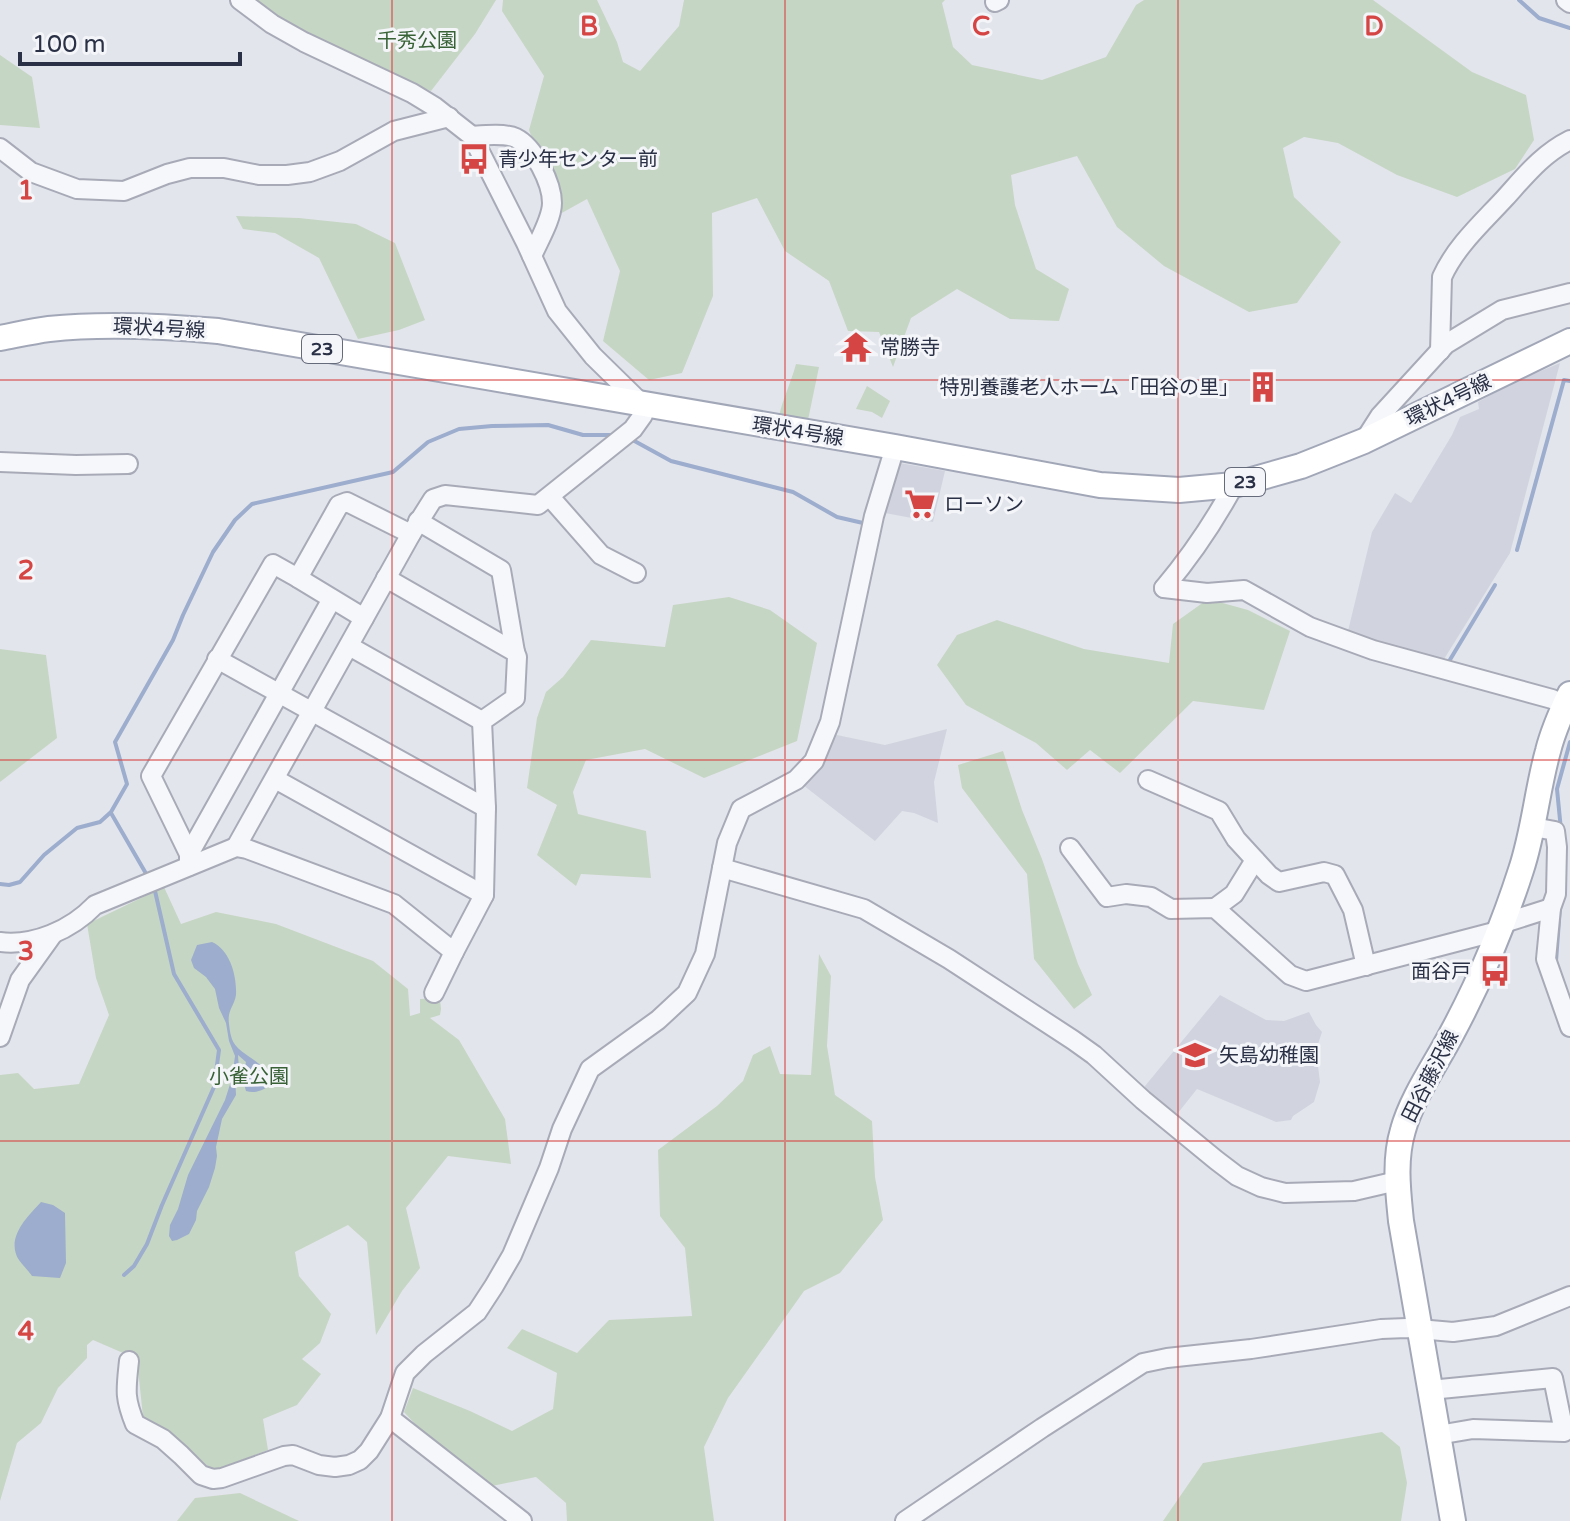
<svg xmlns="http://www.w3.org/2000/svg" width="1570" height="1521" font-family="'Varela Round','Noto Sans JP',sans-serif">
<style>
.built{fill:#d1d4de}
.green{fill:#c6d6c4}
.water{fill:#9dadcd}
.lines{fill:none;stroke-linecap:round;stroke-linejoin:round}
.stream{stroke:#9dadcd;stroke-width:4}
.minor-casing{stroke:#a8abb7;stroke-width:22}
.major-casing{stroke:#a2a7b8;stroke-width:28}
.minor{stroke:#f6f7fa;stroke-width:18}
.major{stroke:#fff;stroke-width:24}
.grid{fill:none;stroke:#d54544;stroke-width:2;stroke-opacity:0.55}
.labels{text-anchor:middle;stroke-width:6;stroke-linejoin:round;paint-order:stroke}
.shield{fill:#f3f5f9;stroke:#666b7b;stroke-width:2}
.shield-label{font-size:18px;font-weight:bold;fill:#2a3045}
.park-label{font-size:20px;fill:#386236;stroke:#f3f5f9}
.poi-label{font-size:20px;fill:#2a3045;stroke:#f3f5f9;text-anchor:start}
.street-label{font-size:20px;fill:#2a3045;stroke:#f3f5f9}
.grid-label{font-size:26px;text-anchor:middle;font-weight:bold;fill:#d54544;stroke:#f3f5f9;stroke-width:6;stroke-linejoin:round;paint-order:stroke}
</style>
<rect width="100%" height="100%" fill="#e3e5ec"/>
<!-- built -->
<g class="built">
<polygon points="1560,363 1510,553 1441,664 1347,635 1372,532 1395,493 1411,503 1452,435 1460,417 1479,409 1478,402 1510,384"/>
<polygon points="900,463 945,471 933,522 885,513"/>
<polygon points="947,729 934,782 938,823 914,813 902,811 875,841 803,785 832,734 885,745"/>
<polygon points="1220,995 1266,1020 1284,1021 1309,1012 1316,1025 1322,1032 1316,1050 1320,1082 1314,1102 1293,1116 1291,1120 1276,1122 1197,1089 1174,1118 1146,1093 1145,1086"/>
</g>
<!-- green -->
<g class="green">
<polygon points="247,0 496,0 475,34 431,91 326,47"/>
<polygon points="503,0 597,0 617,42 623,62 640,71 679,26 684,0 945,0 942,3 953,47 972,65 1042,80 1106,57 1136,5 1144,0 1373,0 1472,72 1526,95 1534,140 1515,169 1457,197 1397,175 1338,143 1304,137 1283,148 1294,197 1341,242 1297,303 1249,312 1164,266 1117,227 1077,156 1011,175 1015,205 1036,269 1069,289 1059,321 1010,319 957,289 911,318 893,367 879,332 848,331 829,281 785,251 757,198 712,213 713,296 682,373 649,380 603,341 620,271 587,199 560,214 529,130 544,76 502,11"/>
<polygon points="0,55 32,77 40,128 0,125"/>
<polygon points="236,216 299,218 356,224 395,243 425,320 399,330 358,339 319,258 275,233 243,229"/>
<path d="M796,364L819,367L808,420L779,416C783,398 791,383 796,364Z"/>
<polygon points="867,386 890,401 882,418 872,412 856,409"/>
<polygon points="729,597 770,610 817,643 797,741 704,778 645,749 586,760 573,792 578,814 646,831 651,878 581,874 576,886 537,855 557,805 527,788 537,718 546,692 563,677 591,640 665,647 673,605"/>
<polygon points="1208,599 1248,610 1290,631 1264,710 1193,701 1120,773 1090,750 1067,770 1036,743 966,705 937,665 957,635 997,620 1084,649 1169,663 1173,624"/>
<polygon points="0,649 46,655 57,738 0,782"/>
<polygon points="1003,751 1022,810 1042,859 1078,964 1092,995 1074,1009 1034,959 1027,874 962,788 958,765"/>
<polygon points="164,887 181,924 216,912 276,924 373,961 408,989 410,1016 420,1013 420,999 440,998 441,1009 440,1015 430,1018 459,1040 505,1119 511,1164 448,1156 406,1208 420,1268 402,1291 376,1335 367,1242 348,1225 295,1252 299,1276 331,1314 320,1343 302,1359 321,1374 297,1405 263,1419 268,1450 213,1471 182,1442 143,1417 137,1359 93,1340 87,1345 87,1358 58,1388 41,1423 17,1443 0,1501 0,1075 18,1073 34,1089 79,1084 109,1015 96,978 87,924"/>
<polygon points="819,954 831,976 827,1046 835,1095 872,1121 875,1177 883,1220 840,1273 804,1291 728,1398 704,1447 714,1521 567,1521 566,1503 536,1477 492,1486 441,1452 404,1412 413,1388 470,1411 512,1431 553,1409 557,1373 507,1348 522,1329 577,1353 609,1320 692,1316 685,1248 660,1216 658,1150 717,1106 743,1081 753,1055 770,1046 780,1074 811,1075"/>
<polygon points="1382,1432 1400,1447 1407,1483 1401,1521 1163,1521 1203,1463"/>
<polygon points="240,1493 299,1521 177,1521 195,1498"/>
</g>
<!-- water -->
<g class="water">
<path d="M212,942C230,950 237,976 236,995C234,1007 227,1010 229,1024C230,1032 231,1041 237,1047C243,1055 289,1077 264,1089C257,1092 253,1093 246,1091L242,1077L246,1062L238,1055L239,1069L235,1076L236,1095L222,1119L216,1147L217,1156L215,1168L209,1187L197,1211L196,1220L189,1234L177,1240L172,1241L169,1236L170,1225L178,1209L188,1175L225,1100L232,1078L235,1056L229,1041L226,1023L219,1008L215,989L206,977L194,968L191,960L197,945Z"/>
<path d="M41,1202L53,1205L65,1213L66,1263L60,1278L32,1276C28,1270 18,1261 16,1254C9,1234 29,1215 41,1202Z"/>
</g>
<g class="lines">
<!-- stream -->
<g class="stream">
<polyline points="1519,0 1539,18 1570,28"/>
<polyline points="629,438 671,461 793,492 837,517 863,523"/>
<polyline points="1517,550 1564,380 1570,381"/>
<polyline points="1448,663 1495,585"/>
<polyline points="111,813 148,877"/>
<polyline points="1561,830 1557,789 1570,742"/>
<polyline points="0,884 9,885 20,882 44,855 77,828 100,822 111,812 127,784 115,742 173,640 183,615 213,552 235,520 252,504 393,472 428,442 459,429 492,426 548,425 583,435 617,435"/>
<polyline points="1556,961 1560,907"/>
<polyline points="124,1275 134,1266 147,1244 162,1205 214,1087 219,1050 174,974 155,891"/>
</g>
<defs>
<g id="minor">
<polyline points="1566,0 1570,3"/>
<polyline points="995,2 999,0"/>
<path d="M472,136C485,135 505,133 516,138C534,147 552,183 552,203C552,219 538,242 532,256"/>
<polyline points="0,148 31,172 77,189 124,191 167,174 190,168 224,168 259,175 287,175 310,172 340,161 394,131 449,117"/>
<path d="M1440,351L1442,277C1456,246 1482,223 1505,198C1525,176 1542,154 1570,140"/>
<polyline points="1364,441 1380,416 1446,344 1502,310 1570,293"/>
<polyline points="0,462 76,465 128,464"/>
<polyline points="550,497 601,555 636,573"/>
<polyline points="418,521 501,570 515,652"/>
<polyline points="298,578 364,618"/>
<polyline points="1164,588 1207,593 1244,590 1310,627 1373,650 1552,699 1565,705"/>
<path d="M1164,588C1191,556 1214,522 1234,485"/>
<polyline points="349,646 482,721"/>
<polyline points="217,659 486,808"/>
<polyline points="275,779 484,895"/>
<polyline points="1148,780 1219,811 1236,839 1269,875 1279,882 1324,872 1335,875 1353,910 1366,966"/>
<polyline points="1533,827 1555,831 1557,847 1556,894 1551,908 1546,959 1570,1027"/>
<polyline points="236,847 411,534 433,499 445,495 538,505 633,429 643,415 642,404 593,356 557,311 526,243 472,136 435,107 412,93 304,42 272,24 240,0"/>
<polyline points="1070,848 1107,897 1126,894 1151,897 1171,909 1215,908 1290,975 1306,981 1498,931"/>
<polyline points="189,854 332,599"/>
<polyline points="189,866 189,854 151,776 273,564 298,578 339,505 347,502 411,534"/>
<polyline points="722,868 864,909 949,959 1073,1040 1094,1055 1143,1100 1216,1160 1237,1176 1261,1187 1285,1193 1354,1191 1397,1181"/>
<polyline points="1215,908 1234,894 1255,860"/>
<polyline points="1501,924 1551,908"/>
<path d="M0,942C34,946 71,930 95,905L236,847L247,849L394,904L454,952L484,895L486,808L482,721L515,698L517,657L515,652L386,578"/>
<polyline points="434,993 454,952"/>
<polyline points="0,1037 20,980 53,934"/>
<path d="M129,1361C126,1390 124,1397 135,1424L163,1439L181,1455L201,1475L213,1479L222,1478L284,1456L293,1455L319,1465L335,1467L349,1465L360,1460L369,1451L390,1418L405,1373L424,1354L477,1312L494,1286L512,1255L549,1168L562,1129L590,1069L658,1020L687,993L705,954L727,843L741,809L796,780L814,761L830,722L874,516L895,447"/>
<polyline points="1430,1390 1553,1378 1564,1432 1473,1429 1438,1435"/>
<polyline points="390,1418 522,1521"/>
<polyline points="905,1521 1042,1428 1143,1363 1167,1358 1251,1349 1381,1329 1407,1328 1453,1332 1496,1326 1570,1296"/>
</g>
<g id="major">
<path d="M0,338C16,335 33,331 49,329C105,323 162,326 218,331L895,447L1100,485L1179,490L1234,485L1301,466L1364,441L1570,341"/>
<path d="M1453,1521L1401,1221C1398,1191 1394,1160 1403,1130C1412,1097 1436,1064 1452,1033C1480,981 1503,926 1521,870C1534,831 1537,790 1548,751C1553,731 1561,713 1570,694"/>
</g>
</defs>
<!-- minor casing -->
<use href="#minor" class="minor-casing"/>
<!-- major casing -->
<use href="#major" class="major-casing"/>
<!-- minor -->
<use href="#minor" class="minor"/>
<!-- major -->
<use href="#major" class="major"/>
</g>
<!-- grid -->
<path class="grid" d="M392,0V1521M785,0V1521M1178,0V1521M0,380H1570M0,760H1570M0,1141H1570"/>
<!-- icons -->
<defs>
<symbol id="bus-bare" viewBox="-9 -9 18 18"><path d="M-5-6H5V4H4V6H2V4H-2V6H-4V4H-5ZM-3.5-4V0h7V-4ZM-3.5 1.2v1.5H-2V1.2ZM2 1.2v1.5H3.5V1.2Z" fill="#d54544" stroke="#f3f5f9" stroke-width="2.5" paint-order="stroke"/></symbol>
<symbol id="temple-bare" viewBox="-9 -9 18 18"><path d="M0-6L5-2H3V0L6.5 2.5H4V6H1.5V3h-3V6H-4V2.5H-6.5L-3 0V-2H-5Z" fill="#d54544" stroke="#f3f5f9" stroke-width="2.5" paint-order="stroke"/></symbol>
<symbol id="building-bare" viewBox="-9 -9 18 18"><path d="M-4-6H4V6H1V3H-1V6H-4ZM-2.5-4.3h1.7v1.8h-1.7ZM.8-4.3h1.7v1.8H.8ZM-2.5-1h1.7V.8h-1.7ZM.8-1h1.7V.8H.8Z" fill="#d54544" stroke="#f3f5f9" stroke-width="2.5" paint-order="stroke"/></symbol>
<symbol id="supermarket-bare" viewBox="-9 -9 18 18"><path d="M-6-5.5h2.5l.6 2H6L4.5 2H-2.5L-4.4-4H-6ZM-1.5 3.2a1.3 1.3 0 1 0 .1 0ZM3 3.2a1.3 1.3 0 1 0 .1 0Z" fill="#d54544" stroke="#f3f5f9" stroke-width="2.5" paint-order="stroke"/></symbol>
<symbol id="school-bare" viewBox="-9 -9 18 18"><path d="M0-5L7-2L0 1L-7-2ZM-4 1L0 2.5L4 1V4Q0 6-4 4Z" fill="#d54544" stroke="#f3f5f9" stroke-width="2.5" paint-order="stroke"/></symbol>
</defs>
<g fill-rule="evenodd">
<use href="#bus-bare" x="452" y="137" width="44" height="44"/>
<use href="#temple-bare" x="834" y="325" width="44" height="44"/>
<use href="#building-bare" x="1241" y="365" width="44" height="44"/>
<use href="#supermarket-bare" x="898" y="482" width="44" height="44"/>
<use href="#bus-bare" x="1473" y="949" width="44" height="44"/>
<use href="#school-bare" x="1173" y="1033" width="44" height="44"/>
</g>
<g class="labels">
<!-- shield labels -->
<g class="shield">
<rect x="302" y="335" width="40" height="28" rx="6"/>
<rect x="1225" y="468" width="40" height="28" rx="6"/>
</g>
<g class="shield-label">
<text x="322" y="355">23</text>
<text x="1245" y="488">23</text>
</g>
<!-- park labels -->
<g class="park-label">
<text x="417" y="47">千秀公園</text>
<text x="249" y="1083">小雀公園</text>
</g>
<!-- poi labels -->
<g class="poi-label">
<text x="498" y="166">青少年センター前</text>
<text x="880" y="354">常勝寺</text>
<text x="1239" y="394" text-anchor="end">特別養護老人ホーム「田谷の里」</text>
<text x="944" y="511">ローソン</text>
<text x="1471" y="978" text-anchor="end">面谷戸</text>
<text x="1219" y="1062">矢島幼稚園</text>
</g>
<!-- street labels -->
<g class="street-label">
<text transform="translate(159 328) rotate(3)" y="7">環状4号線</text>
<text transform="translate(1448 400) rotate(-26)" y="7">環状4号線</text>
<text transform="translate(798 431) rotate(9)" y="7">環状4号線</text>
<text transform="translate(1430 1076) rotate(-63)" y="7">田谷藤沢線</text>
</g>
</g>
<g class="grid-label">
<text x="589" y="35">B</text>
<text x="981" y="35">C</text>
<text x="1374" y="35">D</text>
<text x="26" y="199">1</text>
<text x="26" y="579">2</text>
<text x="26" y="960">3</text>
<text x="26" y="1340">4</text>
</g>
<!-- scale -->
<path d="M20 52v12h220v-12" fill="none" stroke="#2a3045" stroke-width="4"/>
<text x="32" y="52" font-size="24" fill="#2a3045" stroke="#f3f5f9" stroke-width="6" paint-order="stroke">100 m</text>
</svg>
